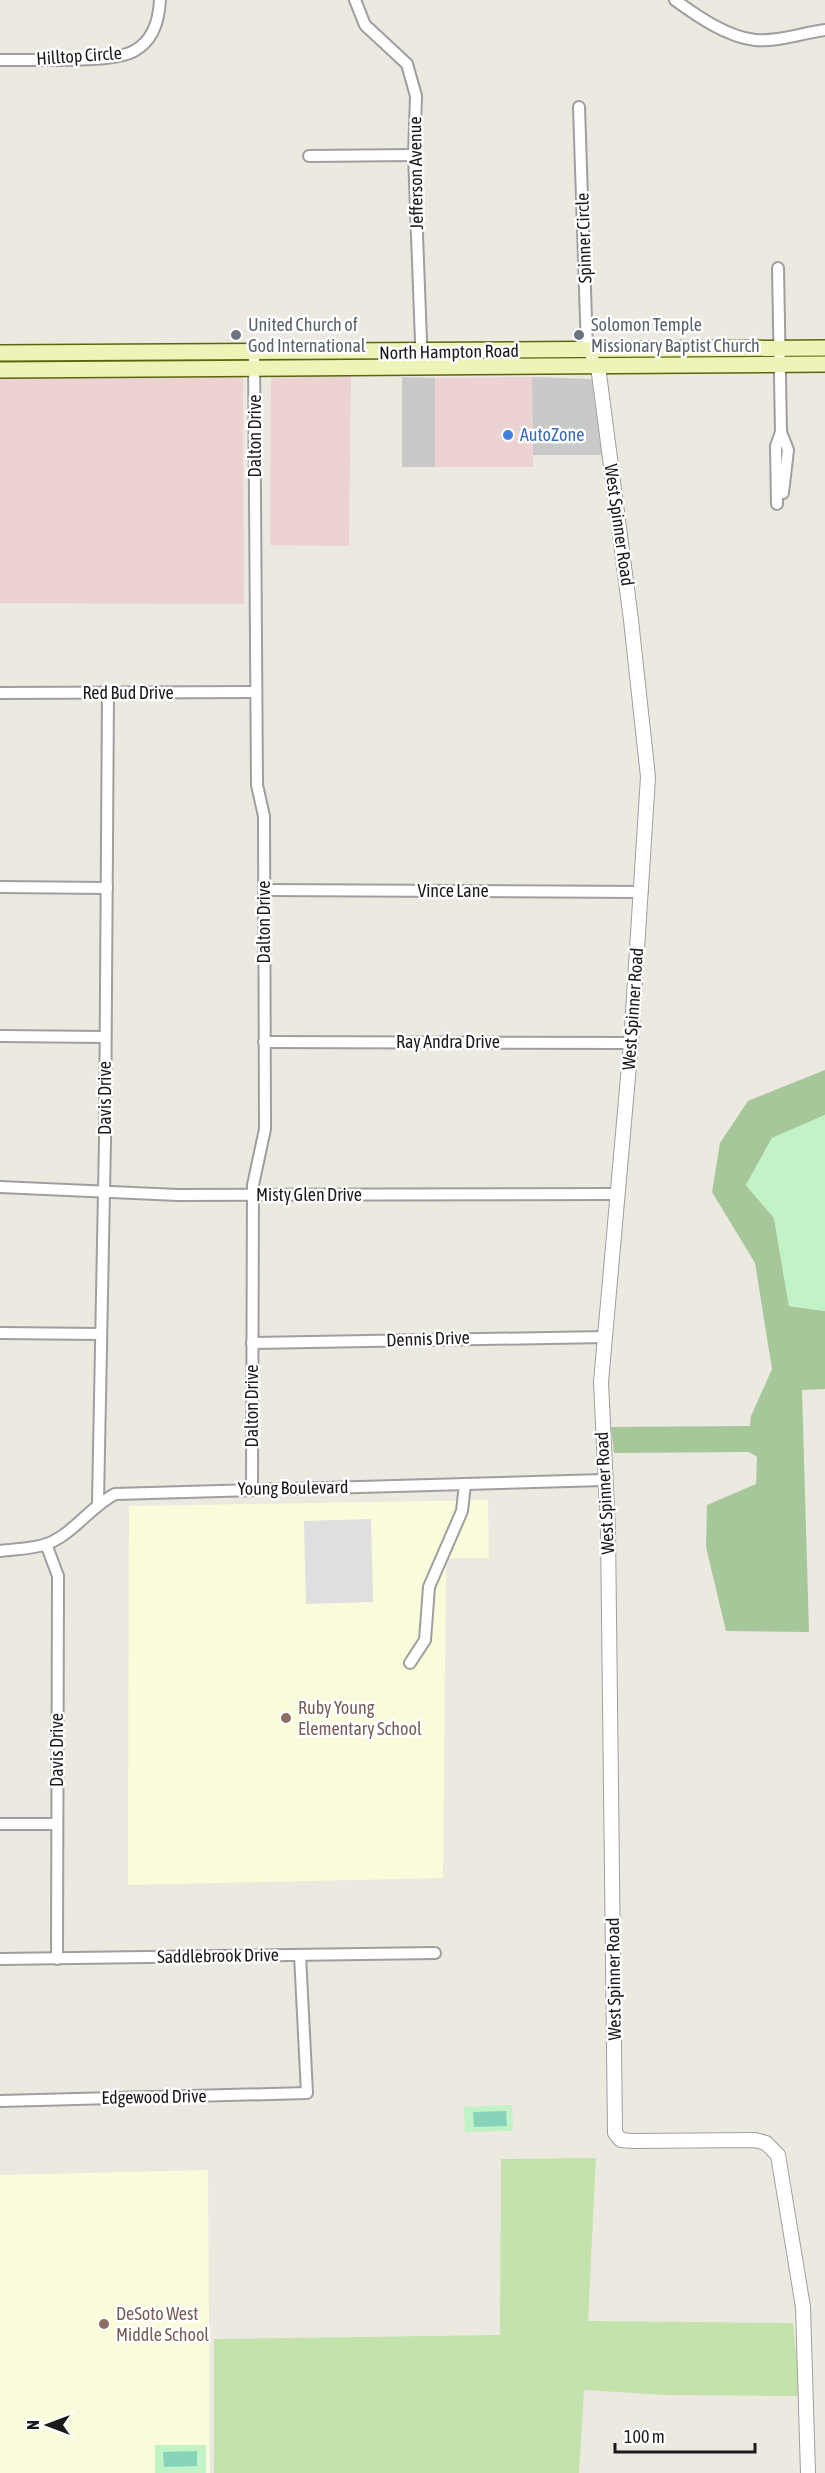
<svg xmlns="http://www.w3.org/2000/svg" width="825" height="2473" font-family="'Asap Condensed',sans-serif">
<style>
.commercial{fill:#ecd3d1}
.education{fill:#fafbda}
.religious{fill:#c9c9c9}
.grass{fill:#c4e2ab}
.forest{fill:#a5c799}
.park{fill:#c1f3c6}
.pitch{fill:#85d4b9}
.parking{fill:#dfdfdf}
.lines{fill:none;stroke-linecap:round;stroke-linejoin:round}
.minor-casing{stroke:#9f9f9f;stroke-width:14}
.tertiary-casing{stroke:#9f9f9f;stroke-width:16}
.secondary-casing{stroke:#59660e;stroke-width:18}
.minor{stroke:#fff;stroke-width:10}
.tertiary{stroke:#fff;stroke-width:14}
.secondary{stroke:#eef3b8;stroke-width:15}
.worship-dot{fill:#6b7280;stroke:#fff;stroke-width:2}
.shop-dot{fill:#3f7fe0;stroke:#fff;stroke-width:2}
.education-dot{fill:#8d6e63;stroke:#fff;stroke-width:2}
.labels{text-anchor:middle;stroke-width:5;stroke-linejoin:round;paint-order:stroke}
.street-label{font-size:18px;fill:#1b1b1b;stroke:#fff}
.worship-label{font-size:18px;fill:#5b616d;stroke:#fff;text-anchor:start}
.shop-label{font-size:18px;fill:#366cbe;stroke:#fff;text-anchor:start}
.education-label{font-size:18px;fill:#785e54;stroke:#fff;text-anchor:start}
</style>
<rect width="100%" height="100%" fill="#ece9e1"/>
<!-- commercial -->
<g class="commercial">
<polygon points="351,374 349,546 270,545 271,376"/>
<polygon points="243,377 244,604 0,603 0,378"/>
<polygon points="532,377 533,467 435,467 435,378"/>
</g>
<!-- education -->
<g class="education">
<polygon points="488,1500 489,1558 446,1558 443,1878 128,1885 129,1506"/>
<polygon points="208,2170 210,2473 0,2473 0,2175"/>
</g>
<!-- religious -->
<g class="religious">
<polygon points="402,377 435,378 435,467 402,467"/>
<polygon points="532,377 592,379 602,455 533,455"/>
</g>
<!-- grass -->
<polygon class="grass" points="596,2158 588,2321 793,2323 800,2396 666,2395 584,2390 579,2473 214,2473 214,2339 500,2335 501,2159"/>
<!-- forest -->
<polygon class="forest" points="825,1070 825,1115 772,1138 746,1185 774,1218 789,1306 825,1311 825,1389 802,1390 809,1632 726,1631 706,1547 707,1505 756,1484 757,1457 749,1452 614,1453 611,1427 750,1426 751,1416 772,1369 755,1263 712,1192 720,1143 748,1101"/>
<!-- park -->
<g class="park">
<polygon points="825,1115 825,1311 789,1306 774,1218 746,1185 772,1138"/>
<polygon points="512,2105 513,2131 465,2132 464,2107"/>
<rect x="155" y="2445" width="51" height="28"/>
</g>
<!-- pitch -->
<g class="pitch">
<polygon points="506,2111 507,2126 474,2127 473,2112"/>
<polygon points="197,2451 197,2466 164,2467 163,2452"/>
</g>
<!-- parking -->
<polygon class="parking" points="371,1519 373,1602 306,1604 304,1521"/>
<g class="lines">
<defs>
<g id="minor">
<polyline points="355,0 365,25 407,64 416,96 414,155 422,368"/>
<path d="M675,0C697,16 727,37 755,40C778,42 802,33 825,30"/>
<path d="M0,60C30,59 110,64 134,51C153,41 159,20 160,0"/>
<polyline points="579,107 587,350 598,366"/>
<polyline points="309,156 414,155"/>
<polyline points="781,432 788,450 783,493"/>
<polyline points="777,504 776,446 781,432 778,268"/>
<polyline points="0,693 256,692"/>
<polyline points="0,887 107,888"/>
<polyline points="265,890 642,892"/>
<polyline points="0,1036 105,1037"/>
<polyline points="264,1042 631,1043"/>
<polyline points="0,1187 178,1195 618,1194"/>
<polyline points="0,1333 100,1334"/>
<polyline points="252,1343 604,1337"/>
<polyline points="252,1488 253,1185 265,1129 264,816 257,785 254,354"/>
<polyline points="98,1502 105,1139 108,693"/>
<polyline points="46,1544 58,1576 57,1959"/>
<path d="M0,1551C14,1549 33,1549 47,1544C73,1534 90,1507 115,1494L604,1480"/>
<polyline points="410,1663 425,1640 429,1587 462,1511 465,1484"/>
<polyline points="0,1824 57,1824"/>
<polyline points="0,1959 435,1953"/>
<polyline points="0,2101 307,2093 300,1955"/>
</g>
<polyline id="tertiary" points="598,366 631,620 648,777 631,1043 601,1382 608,1530 615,2133 621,2140 633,2141 755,2140 766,2143 778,2155 803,2307 808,2473"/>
<g id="secondary">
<polyline points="0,353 825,348"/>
<polyline points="0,370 825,364"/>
</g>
</defs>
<!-- minor casing -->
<use href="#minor" class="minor-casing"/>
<!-- tertiary casing -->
<use href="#tertiary" class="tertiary-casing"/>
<!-- secondary casing -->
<use href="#secondary" class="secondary-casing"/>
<!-- minor -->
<use href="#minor" class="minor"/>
<!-- tertiary -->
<use href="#tertiary" class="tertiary"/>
<!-- secondary -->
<use href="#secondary" class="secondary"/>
</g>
<!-- markers -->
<g class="worship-dot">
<circle cx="236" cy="335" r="6"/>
<circle cx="579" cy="335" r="6"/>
</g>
<circle class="shop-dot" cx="508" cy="435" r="6"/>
<g class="education-dot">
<circle cx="286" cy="1718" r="6"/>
<circle cx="104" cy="2324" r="6"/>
</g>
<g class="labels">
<!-- street labels -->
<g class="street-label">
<text transform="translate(79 56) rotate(-4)" y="6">Hilltop Circle</text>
<text transform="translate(416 173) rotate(-91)" y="6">Jefferson Avenue</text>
<text transform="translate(584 238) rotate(-92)" y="6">Spinner Circle</text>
<text transform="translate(449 352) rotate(-1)" y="6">North Hampton Road</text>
<text transform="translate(255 436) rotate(-90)" y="6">Dalton Drive</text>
<text transform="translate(619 525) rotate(82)" y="6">West Spinner Road</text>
<text x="128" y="699">Red Bud Drive</text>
<text x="453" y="897">Vince Lane</text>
<text transform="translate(264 922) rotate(-90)" y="6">Dalton Drive</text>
<text transform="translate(633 1009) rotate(-86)" y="6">West Spinner Road</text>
<text x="448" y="1048">Ray Andra Drive</text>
<text transform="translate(105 1098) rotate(-90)" y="6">Davis Drive</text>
<text x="309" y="1201">Misty Glen Drive</text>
<text transform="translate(428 1339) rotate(-2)" y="6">Dennis Drive</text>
<text transform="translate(252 1406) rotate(-90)" y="6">Dalton Drive</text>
<text transform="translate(293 1488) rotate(-1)" y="6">Young Boulevard</text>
<text transform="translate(605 1493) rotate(-93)" y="6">West Spinner Road</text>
<text transform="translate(57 1750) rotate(-90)" y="6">Davis Drive</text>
<text transform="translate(218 1956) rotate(-1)" y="6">Saddlebrook Drive</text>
<text transform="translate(614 1979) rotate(-91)" y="6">West Spinner Road</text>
<text transform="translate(154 2097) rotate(-1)" y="6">Edgewood Drive</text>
</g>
<!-- worship labels -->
<g class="worship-label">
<text x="248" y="331">United Church of<tspan x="248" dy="21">God International</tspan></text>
<text x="591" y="331">Solomon Temple<tspan x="591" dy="21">Missionary Baptist Church</tspan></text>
</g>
<!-- shop labels -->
<g class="shop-label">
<text x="520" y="441">AutoZone</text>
</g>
<!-- education labels -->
<g class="education-label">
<text x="298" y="1714">Ruby Young<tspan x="298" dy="21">Elementary School</tspan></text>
<text x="116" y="2320">DeSoto West<tspan x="116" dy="21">Middle School</tspan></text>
</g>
</g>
<!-- north arrow -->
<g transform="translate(48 2425) rotate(270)" stroke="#ffffff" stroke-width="4.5" paint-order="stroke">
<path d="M0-4.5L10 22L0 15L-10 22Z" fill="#1b1b1b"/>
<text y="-9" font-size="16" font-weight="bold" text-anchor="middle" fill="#1b1b1b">N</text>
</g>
<!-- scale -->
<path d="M615 2443v9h140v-9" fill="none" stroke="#1b1b1b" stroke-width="3"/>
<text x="624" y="2443" font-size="18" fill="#1b1b1b" stroke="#ffffff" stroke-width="4.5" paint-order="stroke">100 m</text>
</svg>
